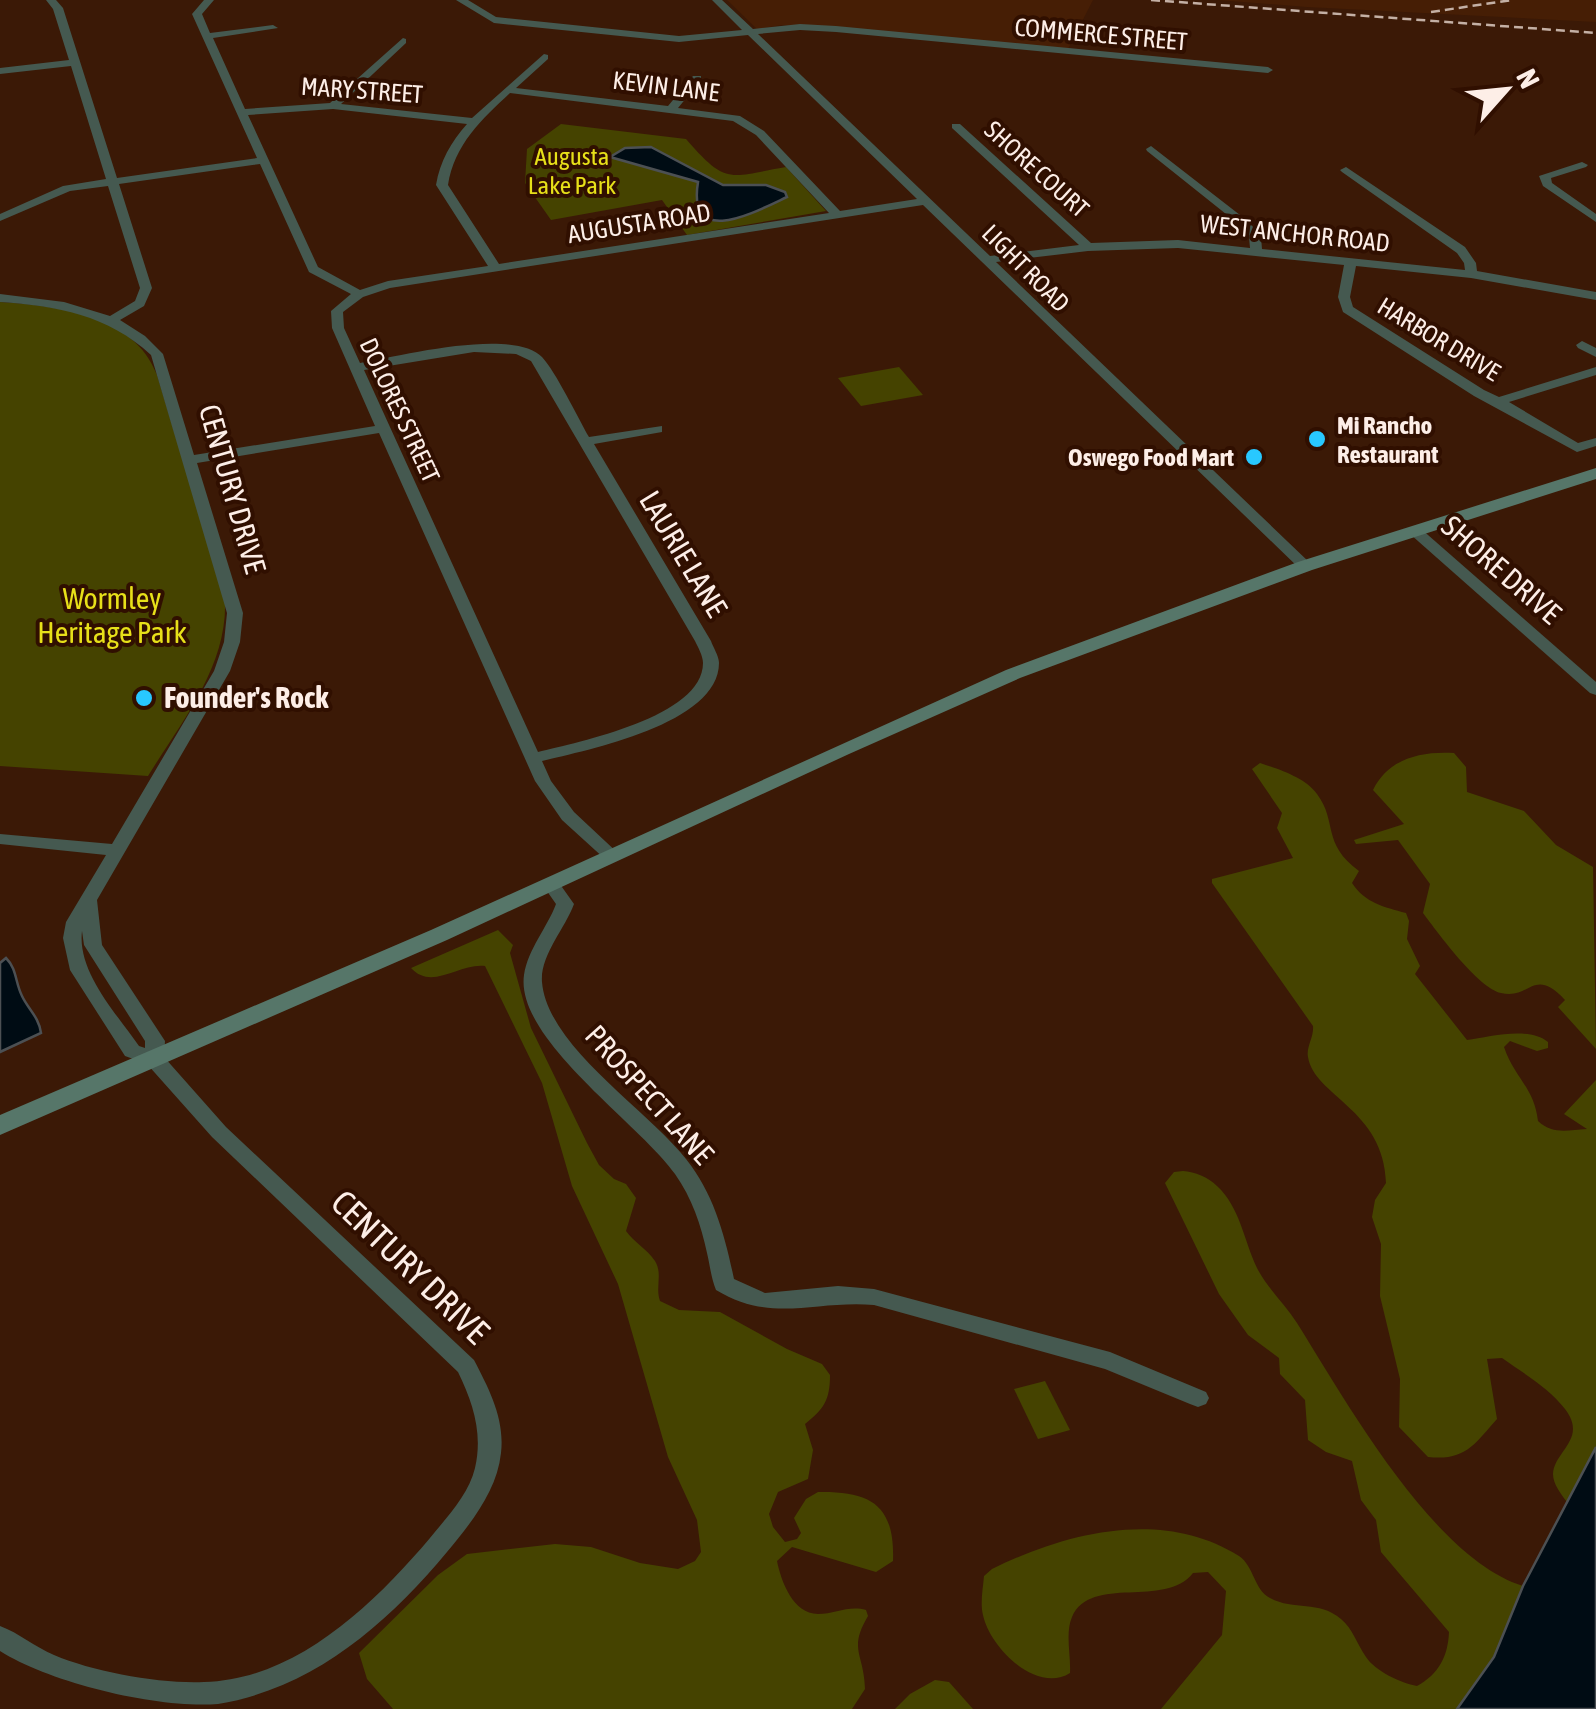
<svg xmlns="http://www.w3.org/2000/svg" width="1596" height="1709" font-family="'Asap Condensed',sans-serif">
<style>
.built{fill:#461e05}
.green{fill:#454300}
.water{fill:#000c14;stroke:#4c5053;stroke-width:2.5}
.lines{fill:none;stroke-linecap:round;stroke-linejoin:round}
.street{fill:#455950;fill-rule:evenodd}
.secondary{fill:#567669;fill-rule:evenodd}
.rail{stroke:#c4b0a5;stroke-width:2.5;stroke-dasharray:9 5;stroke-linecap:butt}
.poi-dot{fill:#28c8ff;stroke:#300f00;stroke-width:4}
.labels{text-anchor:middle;stroke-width:8;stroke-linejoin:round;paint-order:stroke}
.far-street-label{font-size:25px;fill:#fdeee7;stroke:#300f00}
.far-park-label{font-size:25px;fill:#e7e019;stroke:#300f00}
.far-poi-label{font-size:25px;font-weight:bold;fill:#fdeee7;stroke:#300f00;text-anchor:start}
.street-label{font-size:30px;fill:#fdeee7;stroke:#300f00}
.park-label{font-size:30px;fill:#e7e019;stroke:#300f00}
.poi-label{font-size:30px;font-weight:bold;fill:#fdeee7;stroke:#300f00;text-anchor:start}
.near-street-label{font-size:35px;fill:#fdeee7;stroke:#300f00}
</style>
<rect width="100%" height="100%" fill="#3b1906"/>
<!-- built -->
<g class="built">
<polygon points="727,0 1093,0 1066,53 782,25 757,29"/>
<polygon points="1217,0 1596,0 1596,22 1307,7"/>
</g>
<!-- green -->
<g class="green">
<path d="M561,124L686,139C727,186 728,177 786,167L826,211L687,235L662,200L551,220L525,183L527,149Z"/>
<path d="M0,302C57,306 134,314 157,375L225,599C228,666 182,721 148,776L0,766Z"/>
<polygon points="899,367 923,395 861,406 838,378"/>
<path d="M1454,753L1466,767L1467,792L1524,811L1556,845L1593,867L1596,1049L1558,1007L1565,1000C1533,966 1531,1000 1501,993C1478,988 1438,933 1423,913L1430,884L1398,840L1356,844L1354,840L1404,824L1373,790C1388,759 1420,751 1454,753Z"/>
<path d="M1260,763C1278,769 1306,778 1317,794C1338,822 1321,843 1359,871L1352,883C1365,903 1384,907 1406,913L1409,921L1407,939L1420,966L1415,974L1467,1040C1489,1037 1529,1026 1548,1042V1048L1537,1051L1510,1041L1504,1047C1515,1079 1534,1087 1538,1121C1553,1135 1568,1130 1587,1129L1564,1114L1596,1080V1447L1567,1502C1561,1494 1553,1484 1553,1474C1554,1451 1588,1439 1565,1409C1549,1388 1523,1373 1502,1358L1487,1359L1497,1419C1474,1445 1465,1461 1428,1457L1399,1427L1400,1379L1380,1296L1381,1244L1372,1217L1375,1200L1386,1183C1384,1109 1314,1096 1308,1057C1306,1047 1314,1037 1313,1026L1212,883V879L1293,858L1277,828L1282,813L1252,769Z"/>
<path d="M498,930L513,945L510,953L531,1028L587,1143L599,1165L614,1179L626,1184L636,1198L626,1231C634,1242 647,1249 655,1261C663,1274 655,1287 660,1301L679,1310L720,1312L787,1349L822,1364L830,1375C830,1400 824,1409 805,1424L813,1450L808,1479L778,1492L769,1514L773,1527L785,1542L797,1539L801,1533L794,1518L806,1499L818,1492C871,1491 895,1505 893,1561L876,1572L792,1547L777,1561C781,1581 793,1614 818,1614C835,1614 849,1605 866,1610L868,1616C848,1650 864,1653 865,1689L852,1709H393L367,1679L359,1653L438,1575L467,1554L555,1544L591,1547L640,1563L678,1569L695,1561L701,1552L697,1520L668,1457L618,1284L572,1186L542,1083L485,966C459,963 432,991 411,968Z"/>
<path d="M1183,1171C1195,1172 1208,1177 1217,1186C1240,1207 1244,1241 1257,1268C1267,1288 1285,1304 1297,1323C1346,1401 1433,1558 1523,1586L1494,1657L1457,1709H1161L1222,1635L1226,1591L1208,1572L1193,1573C1165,1609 1091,1574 1072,1617C1065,1633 1071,1655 1070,1673C1037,1694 990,1648 983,1615C980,1603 983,1588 984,1576L992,1569C1067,1532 1163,1508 1239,1556C1254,1566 1254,1590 1270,1598C1294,1611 1319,1600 1341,1619C1353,1629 1357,1644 1366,1657C1375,1671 1401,1683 1417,1686C1439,1674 1448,1656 1449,1632L1381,1552L1376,1520L1361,1500L1352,1461L1326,1452L1308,1440L1305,1400L1280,1374L1279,1358L1248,1335L1219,1294L1165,1183L1174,1172Z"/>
<polygon points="1045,1381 1070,1430 1038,1439 1014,1389"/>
<polygon points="935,1680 949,1682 973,1709 895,1709 910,1694"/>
</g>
<!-- water -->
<g class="water">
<path d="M651,147L723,185H766L785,192L787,197C755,212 687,249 698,182L610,157L625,148Z"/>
<path d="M6,958C17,969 15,982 22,996C28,1009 39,1017 41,1033L0,1052V963Z"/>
<polygon points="1596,1447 1596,1709 1457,1709 1494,1657 1523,1586"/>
</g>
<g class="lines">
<!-- street -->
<g class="street">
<path d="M46,0H56L63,8L117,178L257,158L192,14L204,0H214L202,14L210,33L273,25L278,28L213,38L245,109L330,103L403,38L406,39V43L341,104L472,118L544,54L548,55V59L516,88L668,106L693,76H701V80L678,108L740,116L764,131L840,211L917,199L748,35L679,42L494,23L456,0H468L496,17L679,36L742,30L712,0H722L753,29L800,24L836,26L1268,67L1273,70L1268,73L836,32L800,30L758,34L990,256L1079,245L952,128V124H960L1091,243L1178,240L1250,248L1249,237L1241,226L1147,151L1146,149L1151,146L1249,222L1261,237L1262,249L1465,270L1464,263L1457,253L1342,172L1340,170L1346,167L1465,247L1476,263L1477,271L1596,292V300L1471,278L1356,266L1350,297L1353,307L1484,390L1499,397L1596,367V375L1509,402L1578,443L1596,438V446L1577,452L1474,396L1343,312L1338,297L1344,265L1178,248L1088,251L996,262L1310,563V569H1300L923,205L390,288L363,297L343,312L344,328L360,363C399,356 513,327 542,357C556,372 578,418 589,437L662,426V432L594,444L711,641C713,647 719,656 719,663C719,724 587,750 542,761L551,781L574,812L621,856L618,860H606L562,820L535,781L379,433L197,463L243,613L240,642L230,671L97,900L102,945L165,1041L164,1057L226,1127L474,1360C489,1389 505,1419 501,1453C497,1491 471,1523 447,1552C387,1624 314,1688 218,1704C159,1709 50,1683 0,1651V1626C19,1633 35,1647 54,1655C94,1672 160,1684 204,1682C296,1680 374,1604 430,1538C447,1517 469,1494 475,1468C483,1433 473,1403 458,1372L212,1137L147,1064L125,1056L70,970L63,938L66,922L106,855L0,844V834L112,844L214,671L224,642L227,613L151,355C108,315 57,306 0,302V294L64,302L110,316L135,301L140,288L108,186L70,191L0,221V214L63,186L106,179L71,66L0,74V68L69,60L53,9ZM510,93L733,121L756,135L829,213L499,264L448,185C454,145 482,119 510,93ZM333,109L467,124C451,142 440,161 436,185L488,266L388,281L360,290L318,267L248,115ZM260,164L309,272L351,294L331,311L332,328L375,426L194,455L163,354L145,336L120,320L144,306L152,288L119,184ZM474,352L516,354L531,361L695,641C698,647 703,656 703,663C703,717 578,742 538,752L364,370ZM82,931L84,945L145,1041V1048L139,1046C117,1014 77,972 82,931Z"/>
<polygon points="1582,162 1588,165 1586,167 1551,178 1552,183 1596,214 1596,222 1543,186 1539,176"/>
<polygon points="1582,341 1596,348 1596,357 1578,348 1576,345"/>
<polygon points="1415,527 1420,528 1596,682 1596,695 1590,693 1410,534 1410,528"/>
<path d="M551,878L557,880L574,904C565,929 540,955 542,982C547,1046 648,1110 686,1159C714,1194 725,1236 734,1279L765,1293L838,1286L874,1289L1110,1352L1206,1392L1209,1398L1206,1404L1198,1407L1190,1404L1105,1369L874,1305C814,1300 772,1324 716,1290C711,1278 710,1265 707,1253C701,1225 692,1198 675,1174C640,1124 515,1039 524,975C528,949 547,928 556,904L542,884Z"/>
</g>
<!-- secondary -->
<polygon class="secondary" points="1596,468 1596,479 1312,570 1020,678 849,754 447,940 0,1135 0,1115 431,930 1006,670 1298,562"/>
<!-- rail -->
<g class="rail">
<polyline points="1151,0 1596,33"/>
<polyline points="1431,12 1512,0"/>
</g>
</g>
<!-- markers -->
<g class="poi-dot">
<circle cx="1317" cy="439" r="10"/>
<circle cx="1254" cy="457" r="10"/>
<circle cx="144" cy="698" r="10"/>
</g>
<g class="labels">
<!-- far-street labels -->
<g class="far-street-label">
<text transform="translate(1101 34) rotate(5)" y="9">COMMERCE STREET</text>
<text transform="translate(666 86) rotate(7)" y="9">KEVIN LANE</text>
<text transform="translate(362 90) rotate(4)" y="9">MARY STREET</text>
<text transform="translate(1037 169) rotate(42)" y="9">SHORE COURT</text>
<text transform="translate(639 223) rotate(-9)" y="9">AUGUSTA ROAD</text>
<text transform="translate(1295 233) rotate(6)" y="9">WEST ANCHOR ROAD</text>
<text transform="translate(1026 268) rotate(45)" y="9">LIGHT ROAD</text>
<text transform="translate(1439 339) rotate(31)" y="9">HARBOR DRIVE</text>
<text transform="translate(400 410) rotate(65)" y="9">DOLORES STREET</text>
</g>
<!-- far-park labels -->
<g class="far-park-label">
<text x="572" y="165">Augusta<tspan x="572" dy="29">Lake Park</tspan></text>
</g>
<!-- far-poi labels -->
<g class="far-poi-label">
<text x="1337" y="434">Mi Rancho<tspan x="1337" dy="29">Restaurant</tspan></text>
<text x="1234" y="466" text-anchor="end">Oswego Food Mart</text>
</g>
<!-- street labels -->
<g class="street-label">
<text transform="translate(232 489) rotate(74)" y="10">CENTURY DRIVE</text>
<text transform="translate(683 554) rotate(59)" y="10">LAURIE LANE</text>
<text transform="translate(1501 570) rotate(41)" y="10">SHORE DRIVE</text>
<text transform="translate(649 1095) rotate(48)" y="10">PROSPECT LANE</text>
</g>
<!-- park labels -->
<g class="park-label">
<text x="112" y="609">Wormley<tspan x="112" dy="34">Heritage Park</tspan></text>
</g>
<!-- poi labels -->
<g class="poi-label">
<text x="164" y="708">Founder's Rock</text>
</g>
<!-- near-street labels -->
<g class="near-street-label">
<text transform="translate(410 1267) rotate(44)" y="12">CENTURY DRIVE</text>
</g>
</g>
<!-- north arrow -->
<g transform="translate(1506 90) rotate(63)" stroke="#300f00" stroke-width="8" paint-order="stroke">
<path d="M0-8L18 38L0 25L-18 38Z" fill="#fdeee7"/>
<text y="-15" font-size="28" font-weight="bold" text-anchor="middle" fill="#fdeee7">N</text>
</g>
</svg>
